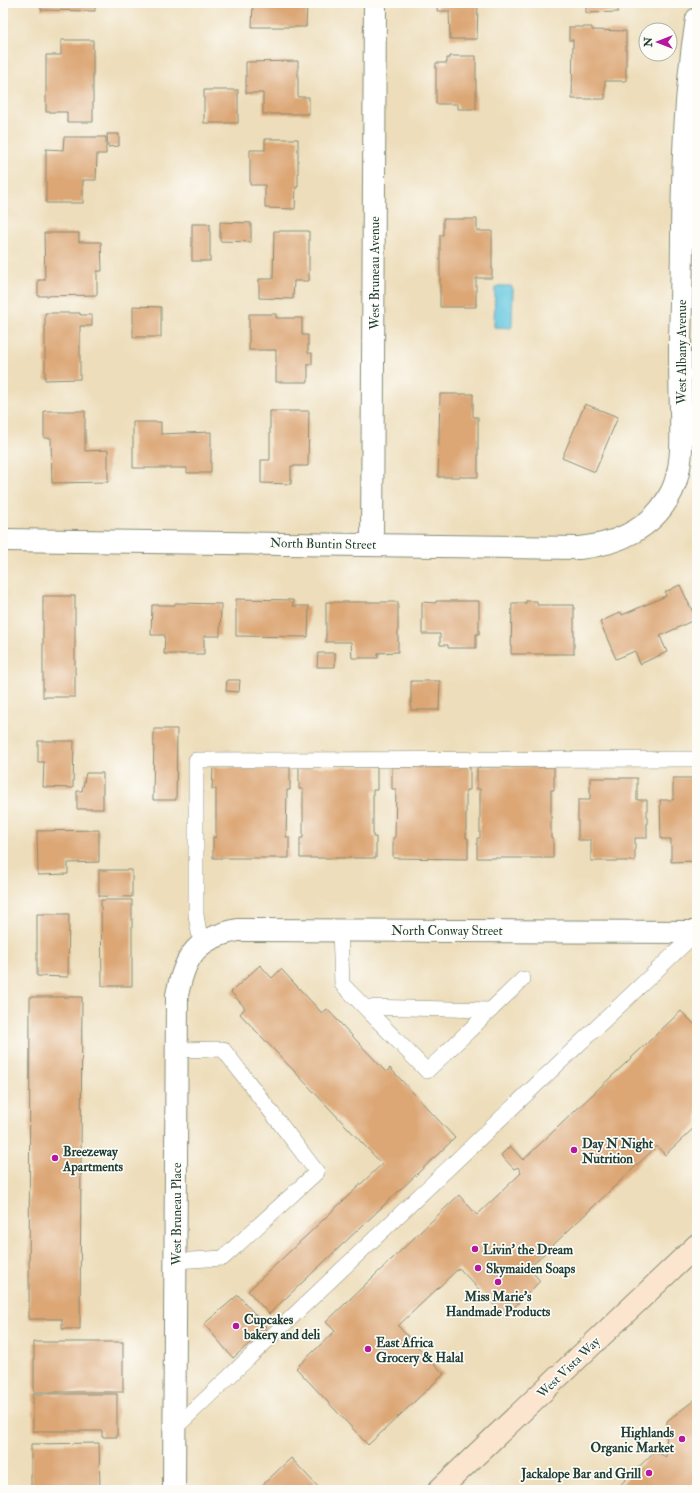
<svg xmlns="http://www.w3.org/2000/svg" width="700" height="1493" font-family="'IM FELL Double Pica',serif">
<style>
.water{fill:#61c6df;stroke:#40828a}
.building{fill:#dca675}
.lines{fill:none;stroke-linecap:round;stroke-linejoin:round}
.lane-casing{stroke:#868d77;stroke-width:16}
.street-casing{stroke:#868d77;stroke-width:24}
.secondary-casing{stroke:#868d77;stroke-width:24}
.lane{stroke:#fff;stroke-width:15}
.street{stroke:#fff;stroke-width:22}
.secondary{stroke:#fbe5cf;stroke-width:22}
.poi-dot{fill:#b5179e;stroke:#fdfcf7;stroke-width:1.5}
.labels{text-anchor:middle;stroke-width:3.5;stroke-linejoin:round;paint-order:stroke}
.street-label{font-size:13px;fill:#1f3d34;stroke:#fdfcf7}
.poi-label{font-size:13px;font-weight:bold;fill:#1f3d34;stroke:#fdfcf7;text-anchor:start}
</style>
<rect width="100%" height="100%" fill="#fdfcf7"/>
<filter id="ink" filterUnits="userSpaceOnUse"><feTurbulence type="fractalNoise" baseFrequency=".025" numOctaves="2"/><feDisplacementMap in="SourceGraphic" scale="8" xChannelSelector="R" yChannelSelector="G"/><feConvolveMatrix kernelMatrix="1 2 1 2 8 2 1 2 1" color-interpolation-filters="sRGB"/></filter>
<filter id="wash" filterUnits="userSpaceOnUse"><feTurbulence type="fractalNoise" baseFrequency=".012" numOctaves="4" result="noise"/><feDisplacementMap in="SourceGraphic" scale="16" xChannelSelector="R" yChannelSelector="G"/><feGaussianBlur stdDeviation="0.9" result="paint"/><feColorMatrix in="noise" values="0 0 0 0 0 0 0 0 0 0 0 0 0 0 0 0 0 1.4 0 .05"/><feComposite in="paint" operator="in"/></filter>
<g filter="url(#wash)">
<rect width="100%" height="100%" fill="#edddba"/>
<!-- water -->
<polygon class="water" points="498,286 511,286 513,289 512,326 511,328 494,327 495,288"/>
<g id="blocks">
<!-- building -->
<g class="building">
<polygon points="41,3 95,3 95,11 41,10"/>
<polygon points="253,3 307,3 306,27 252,27"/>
<polygon points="438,3 478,3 477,39 450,39 449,11 437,11"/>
<polygon points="586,3 618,3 618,12 586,13"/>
<polygon points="569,27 592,27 592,30 626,31 626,81 605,81 605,99 572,99 573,40 569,40"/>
<polygon points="61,40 93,40 93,122 67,122 67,112 46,112 46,55 61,55"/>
<polygon points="450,56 476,56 476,109 458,109 458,104 436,104 436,63 447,63 447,58 450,58"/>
<polygon points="298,61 298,97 309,97 309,114 263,114 263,93 246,93 246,62"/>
<rect x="204" y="90" width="34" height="33"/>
<polygon points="107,134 119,134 119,146 108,147"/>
<polygon points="64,137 106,137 106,154 97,154 96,180 83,180 83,203 46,203 46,149 63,150"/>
<polygon points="265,139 298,139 298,187 296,187 295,209 265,208 265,185 250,185 250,150 265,150"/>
<polygon points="443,219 477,219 477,231 492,231 492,278 476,278 476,307 440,307 440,235 443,235"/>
<polygon points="220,222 251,223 251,242 220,241"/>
<rect x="192" y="224" width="18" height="37"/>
<polygon points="274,231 309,231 309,281 294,281 293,299 259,298 259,279 273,279"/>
<polygon points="44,233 79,233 79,242 101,242 102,271 97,271 97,295 38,296 38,280 45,280"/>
<polygon points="133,306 161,307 161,337 133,337"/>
<polygon points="45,313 80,313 80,315 92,315 92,326 80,326 80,379 45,380"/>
<polygon points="249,314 276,314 276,318 302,318 302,335 308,335 308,353 312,353 312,364 308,364 308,382 276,382 276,350 249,350"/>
<polygon points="440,394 473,394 473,417 478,417 478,477 438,477"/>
<polygon points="585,404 618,417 595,472 562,458"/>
<polygon points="44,411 85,411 85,451 108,450 108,482 52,483 51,438 44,438"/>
<polygon points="270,411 309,411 308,466 291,466 291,484 261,483 261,460 270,460"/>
<polygon points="133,422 161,422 161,434 211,432 211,473 187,473 187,468 133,468"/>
<polygon points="680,585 696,619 660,636 667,652 640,664 635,651 616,659 600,622 621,612 622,615 666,596 665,592"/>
<rect x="43" y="596" width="32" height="101"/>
<polygon points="236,599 293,600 293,606 309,606 308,637 236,636"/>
<polygon points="436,601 479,601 479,634 476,634 476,648 448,648 448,645 440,645 440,634 422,634 422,602 436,603"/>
<polygon points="526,601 537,601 537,605 574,605 574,654 511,654 512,603 526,603"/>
<polygon points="326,602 398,602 398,652 378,653 378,658 352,658 351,642 326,642"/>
<polygon points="175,603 221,604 220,636 204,636 204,654 164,654 165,635 151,635 152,605 175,605"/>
<polygon points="318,653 335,653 335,667 317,667"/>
<polygon points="227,680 240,680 239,692 226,691"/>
<polygon points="411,681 440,681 439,710 411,710"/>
<polygon points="154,729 177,729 176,800 153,800"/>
<polygon points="38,741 74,741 73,788 43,787 44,762 38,762"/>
<polygon points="213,767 290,767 290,790 287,790 286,837 289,837 289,858 213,858 213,837 216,838 216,789 212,789"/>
<polygon points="299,767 377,767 377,790 373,790 373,837 376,837 376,858 300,858 300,838 303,838 303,789 299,789"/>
<polygon points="392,767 470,767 470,790 466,790 466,838 468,838 468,859 393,858 393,838 395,838 396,789 392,789"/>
<polygon points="477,767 554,767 554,790 551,790 551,838 553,838 553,858 477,858 477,838 480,838 480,789 477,789"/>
<polygon points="86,773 103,773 103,809 77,809 77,791 82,791"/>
<polygon points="590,778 637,778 637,800 647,800 647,838 635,838 635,861 591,861 591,840 578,840 578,800 590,800"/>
<polygon points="673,778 697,778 697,861 671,862 671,839 661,839 660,800 673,800"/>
<polygon points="99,830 99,862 68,863 68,874 38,875 37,831"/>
<polygon points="99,870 132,870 132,897 99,896"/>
<polygon points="101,900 132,900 132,986 102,986"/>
<polygon points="37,914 69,914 68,977 37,976"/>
<polygon points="260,965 272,978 281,969 322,1013 327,1009 386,1072 390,1068 455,1138 269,1314 248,1291 382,1164 240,1014 245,1008 231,992"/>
<polygon points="30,997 82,997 80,1329 62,1329 62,1319 29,1319"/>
<polygon points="681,1011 697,1027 697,1125 665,1155 657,1146 529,1268 540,1281 505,1317 459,1268 398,1326 444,1374 368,1445 296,1368 335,1331 326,1322 459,1195 477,1215 521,1173 518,1167 514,1169 501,1155 510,1146 523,1160"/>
<polygon points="238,1295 267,1328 233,1358 204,1324"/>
<rect x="34" y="1342" width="89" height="50"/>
<polygon points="33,1394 117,1394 117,1437 102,1437 102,1431 33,1431"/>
<polygon points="697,1398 697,1490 615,1490 655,1451 666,1457 667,1421"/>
<polygon points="99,1443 100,1490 31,1490 31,1444"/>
<polygon points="291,1458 321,1490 257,1490"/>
</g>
</g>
</g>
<g filter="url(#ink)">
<use href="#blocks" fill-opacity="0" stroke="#868d77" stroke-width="1"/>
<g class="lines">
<defs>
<g id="lane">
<polyline points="340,930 342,984 427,1071 523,979"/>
<polyline points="201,944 196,915 196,760 697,759"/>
<polyline points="365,1007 491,1010"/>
<polyline points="176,1050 223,1049 317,1172 223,1258 176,1261"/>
<polyline points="174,1429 697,932"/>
</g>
<g id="street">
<path d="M3,540L579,548C618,544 654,528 672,491C684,465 681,435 681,408C680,385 680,363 680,341C681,305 682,269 682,232C683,161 685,90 697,19"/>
<polyline points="372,544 375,3"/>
<path d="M174,1490L177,995C185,955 197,938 238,930L697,932"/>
</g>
<polyline id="secondary" points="439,1490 697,1245"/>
</defs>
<!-- lane casing -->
<use href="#lane" class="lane-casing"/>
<!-- street casing -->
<use href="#street" class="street-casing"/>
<!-- secondary casing -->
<use href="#secondary" class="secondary-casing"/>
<!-- lane -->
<use href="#lane" class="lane"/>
<!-- street -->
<use href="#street" class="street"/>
<!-- secondary -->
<use href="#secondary" class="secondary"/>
</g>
</g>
<!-- markers -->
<g class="poi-dot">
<circle cx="574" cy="1150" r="4"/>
<circle cx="55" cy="1158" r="4"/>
<circle cx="475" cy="1249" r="4"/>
<circle cx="478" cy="1268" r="4"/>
<circle cx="498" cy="1282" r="4"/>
<circle cx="236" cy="1326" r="4"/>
<circle cx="368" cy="1349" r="4"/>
<circle cx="682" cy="1439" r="4"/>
<circle cx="649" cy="1473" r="4"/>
</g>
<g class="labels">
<!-- street labels -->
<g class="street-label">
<text transform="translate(374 273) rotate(-90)" y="5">West Bruneau Avenue</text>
<text transform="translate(681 352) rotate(-90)" y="5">West Albany Avenue</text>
<text transform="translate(323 543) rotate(1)" y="5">North Buntin Street</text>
<text x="447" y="935">North Conway Street</text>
<text transform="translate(176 1214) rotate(-90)" y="5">West Bruneau Place</text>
<text transform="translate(568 1367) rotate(-44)" y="5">West Vista Way</text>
</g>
<!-- poi labels -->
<g class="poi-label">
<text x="582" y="1148">Day N Night<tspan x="582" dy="15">Nutrition</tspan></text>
<text x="63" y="1156">Breezeway<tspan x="63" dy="15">Apartments</tspan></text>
<text x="483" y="1254">Livin' the Dream</text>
<text x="486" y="1273">Skymaiden Soaps</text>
<text x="498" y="1301" text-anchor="middle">Miss Marie's<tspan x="498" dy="15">Handmade Products</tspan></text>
<text x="244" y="1324">Cupcakes<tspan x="244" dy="15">bakery and deli</tspan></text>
<text x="376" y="1347">East Africa<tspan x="376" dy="15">Grocery &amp; Halal</tspan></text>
<text x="674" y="1437" text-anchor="end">Highlands<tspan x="674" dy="15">Organic Market</tspan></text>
<text x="641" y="1478" text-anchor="end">Jackalope Bar and Grill</text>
</g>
</g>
<!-- margin -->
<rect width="700" height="1493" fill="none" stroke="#fdfcf7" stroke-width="16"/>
<!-- north arrow -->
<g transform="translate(658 42) rotate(270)"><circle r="19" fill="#fdfcf7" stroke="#a4b0a9"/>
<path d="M0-3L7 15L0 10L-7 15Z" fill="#b5179e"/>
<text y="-6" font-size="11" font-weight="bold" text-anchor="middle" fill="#1f3d34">N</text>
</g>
</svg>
